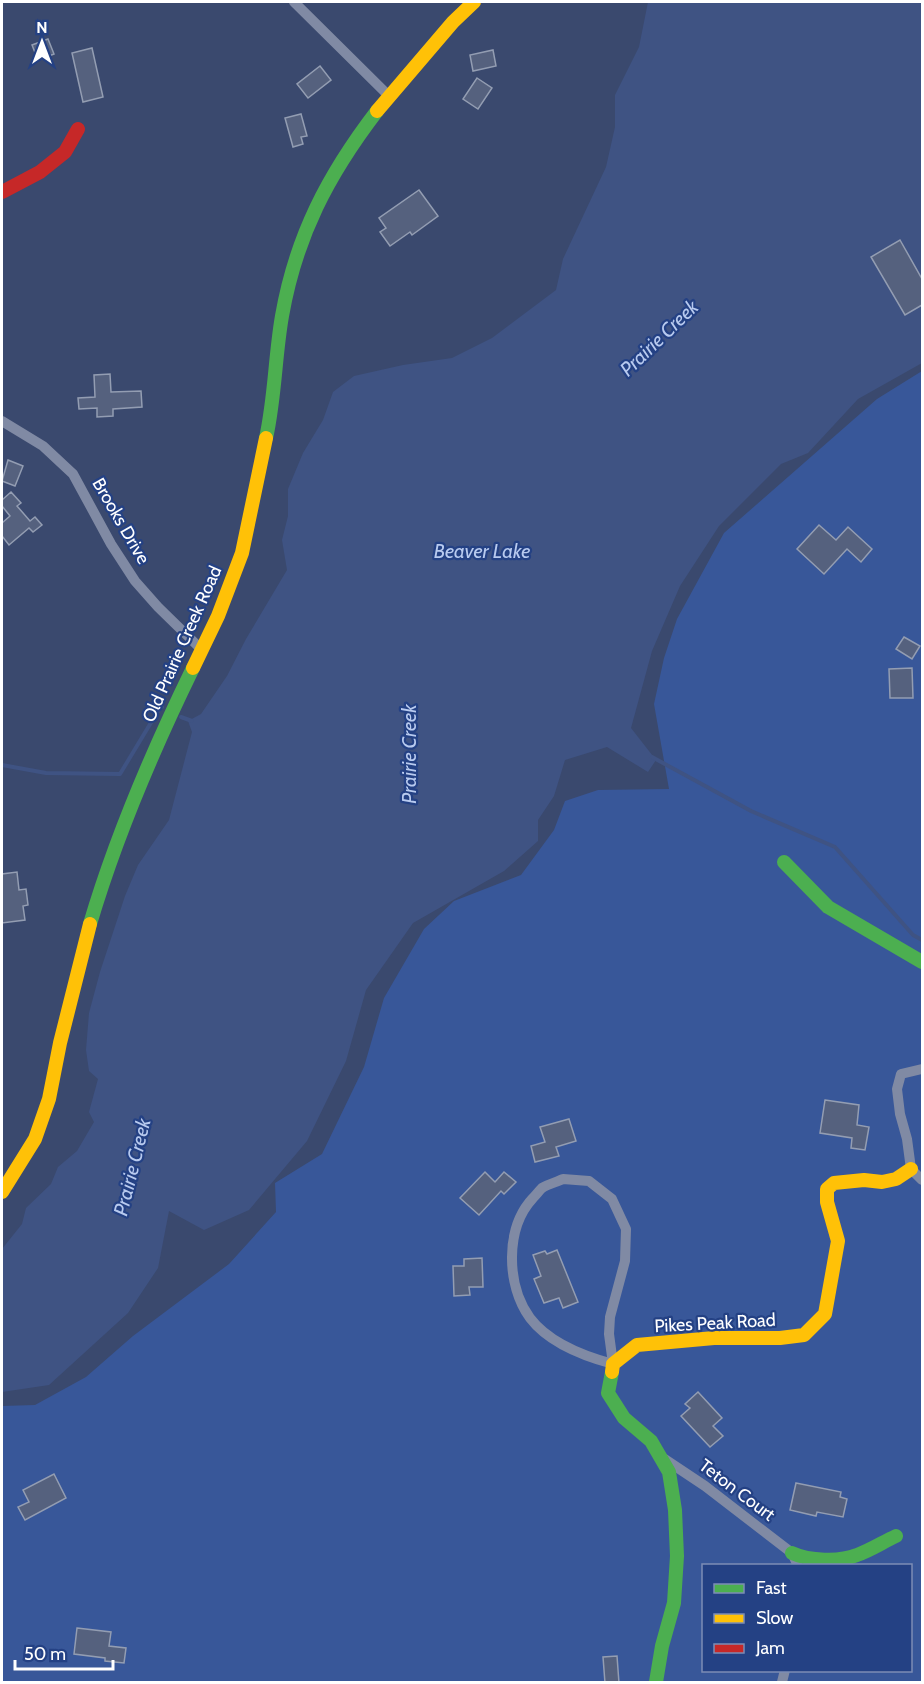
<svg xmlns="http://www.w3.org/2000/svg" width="924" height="1684" font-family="Cabin,sans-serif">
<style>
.green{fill:#385799;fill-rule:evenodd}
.water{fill:#3f5383}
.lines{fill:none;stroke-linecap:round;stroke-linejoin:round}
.stream{stroke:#3f5383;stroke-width:4}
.building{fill:#55617e;stroke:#939db2;stroke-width:1.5}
.street{stroke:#808aa4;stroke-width:10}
.fast{stroke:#4caf50;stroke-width:14}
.slow{stroke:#ffc107;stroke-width:14}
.jam{stroke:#c62828;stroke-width:14}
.labels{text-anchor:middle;stroke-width:4.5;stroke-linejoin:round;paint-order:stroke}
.street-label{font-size:18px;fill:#fff;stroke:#244184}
.water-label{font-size:20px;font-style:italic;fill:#b8caef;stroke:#244184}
</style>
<rect width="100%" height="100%" fill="#3a496e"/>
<!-- green -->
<path class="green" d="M922,371V1682H2V1406L35,1405L86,1377L133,1336L229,1264L276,1212L275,1183L322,1154L364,1067L384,998L424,929L454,901L521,875L554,830L565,801L598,790L669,789L654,704L664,658L677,619L724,533L877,399ZM704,1566H910V1670H704Z"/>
<!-- water -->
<polygon class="water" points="648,2 922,2 922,363 858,399 808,453 781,464 719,526 680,586 652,651 631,728 656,760 648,772 607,747 565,760 554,796 538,820 538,841 504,871 413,923 366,990 346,1061 307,1141 249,1210 204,1230 169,1211 158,1268 128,1313 49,1385 2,1392 2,1249 22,1224 26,1208 51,1184 58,1167 77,1151 94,1122 89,1112 98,1079 89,1071 86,1050 89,1013 100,972 125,896 138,865 169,820 192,732 188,721 201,714 227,676 246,639 287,570 282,540 288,516 288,489 303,453 323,420 333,392 354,376 403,365 452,358 492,338 556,290 563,259 606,167 615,127 615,95 639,47"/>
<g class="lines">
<!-- stream -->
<g class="stream">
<polyline points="181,717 192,721"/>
<polyline points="652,757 751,811 835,847 913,935 922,940"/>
<polyline points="2,765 46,773 120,774 161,706 162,707"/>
</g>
</g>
<!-- building -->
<g class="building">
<polygon points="48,39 54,54 38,60 32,45"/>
<polygon points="92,48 103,97 83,102 72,53"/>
<polygon points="493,50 496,66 473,71 470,55"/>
<polygon points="320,66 331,80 308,98 297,84"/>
<polygon points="477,78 492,88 478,109 463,99"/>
<polygon points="301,114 307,136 301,137 303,144 293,147 285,118"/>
<polygon points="419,190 438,216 412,235 410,232 390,246 380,232 386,228 379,218"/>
<polygon points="900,240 922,279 922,305 905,315 871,257"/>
<polygon points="110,374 111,392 141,391 142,407 113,409 113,416 97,417 97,408 79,409 78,398 95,397 94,375"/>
<polygon points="8,460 23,466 15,486 2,481"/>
<polygon points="11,492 21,503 17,506 30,521 35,517 42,525 33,532 29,528 9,545 2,536 2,523 10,516 2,506 2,500"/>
<polygon points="819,525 836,540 848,527 872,549 861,562 847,549 824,574 797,549"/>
<polygon points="904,637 920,646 912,659 896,649"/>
<polygon points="912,668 913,698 890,698 889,669"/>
<polygon points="17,872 19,890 26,889 28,905 23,906 25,920 2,923 2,874"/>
<polygon points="825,1100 859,1105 857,1125 869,1127 865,1150 851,1148 852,1138 820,1133"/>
<polygon points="569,1119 576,1141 556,1147 559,1156 535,1162 531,1146 545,1142 540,1127"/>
<polygon points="485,1172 495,1182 504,1172 516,1182 504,1194 501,1191 479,1215 460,1198"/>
<polygon points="557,1250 578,1302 563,1308 559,1298 544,1303 534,1279 541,1276 533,1255 545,1251 547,1254"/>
<polygon points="482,1258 483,1287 469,1287 470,1295 454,1296 453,1266 464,1266 464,1259"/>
<polygon points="698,1392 722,1418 713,1426 723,1436 710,1447 681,1416 690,1408 685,1404"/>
<polygon points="54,1474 66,1498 25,1520 18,1507 29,1502 23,1490"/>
<polygon points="796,1483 841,1492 840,1497 847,1499 843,1517 817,1512 816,1516 790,1510"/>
<polygon points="77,1628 111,1632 109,1646 126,1648 124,1663 105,1661 105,1658 74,1654"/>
<polygon points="617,1656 619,1683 605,1683 603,1657"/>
</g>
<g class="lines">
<!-- street -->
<g class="street">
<polyline points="294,2 389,96"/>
<polyline points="2,421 43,446 73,474 111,544 135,581 158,607 202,650"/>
<polyline points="922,1069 901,1074 897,1089 900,1114 907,1139 911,1169 922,1180"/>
<path d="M563,1179L589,1181L612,1199L626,1229L625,1261L610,1317L609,1334L613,1364C583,1356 549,1343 530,1318C506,1285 505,1228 533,1198C536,1195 539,1191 542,1188C548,1184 557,1182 563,1179Z"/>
<polyline points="663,1458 705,1486 792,1553 798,1566"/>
<polyline points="782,1682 785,1670"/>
</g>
<!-- fast -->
<g class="fast">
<path d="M266,438C275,398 275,356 282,316C296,236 328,175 377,111"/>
<polyline points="784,862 828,907 922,962"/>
<path d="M90,924C116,836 153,750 193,668"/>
<polyline points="612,1372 608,1393 624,1418 651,1441 669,1472 675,1510 677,1556 674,1603 662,1646 656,1682"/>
<path d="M792,1553C809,1561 840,1562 857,1555C871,1550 883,1542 896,1536"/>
</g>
<!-- slow -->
<g class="slow">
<polyline points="377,111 453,22 474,2"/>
<polyline points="193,668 218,616 242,553 266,438"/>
<polyline points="2,1192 35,1139 49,1099 60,1043 90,924"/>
<polyline points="612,1372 613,1364 637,1345 714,1338 780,1338 804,1335 825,1314 838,1241 827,1202 827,1189 834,1183 864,1180 882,1182 896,1179 911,1169"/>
</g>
<!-- jam -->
<polyline class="jam" points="2,192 40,172 65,152 78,129"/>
</g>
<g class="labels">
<!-- street labels -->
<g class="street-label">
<text transform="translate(121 521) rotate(60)" y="6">Brooks Drive</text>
<text transform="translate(182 644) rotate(-66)" y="6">Old Prairie Creek Road</text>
<text transform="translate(715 1323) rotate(-3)" y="6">Pikes Peak Road</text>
<text transform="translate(737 1490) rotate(37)" y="6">Teton Court</text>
</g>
<!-- water labels -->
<g class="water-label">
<text transform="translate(659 338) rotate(-44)" y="7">Prairie Creek</text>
<text x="482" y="558">Beaver Lake</text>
<text transform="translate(409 754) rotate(-90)" y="7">Prairie Creek</text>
<text transform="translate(132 1167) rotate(-76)" y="7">Prairie Creek</text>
</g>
</g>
<!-- border -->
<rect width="924" height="1684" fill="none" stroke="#ffffff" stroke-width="6"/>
<!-- legend -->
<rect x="702" y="1564" width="210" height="108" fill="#244184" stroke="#7c8db5" stroke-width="1.5"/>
<rect x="714" y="1584" width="30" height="9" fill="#4caf50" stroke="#7c8db5" stroke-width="1.5"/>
<text x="756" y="1594" font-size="18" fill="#ffffff">Fast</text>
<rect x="714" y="1614" width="30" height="9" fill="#ffc107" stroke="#7c8db5" stroke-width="1.5"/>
<text x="756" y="1624" font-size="18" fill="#ffffff">Slow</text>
<rect x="714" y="1644" width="30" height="9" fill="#c62828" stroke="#7c8db5" stroke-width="1.5"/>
<text x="756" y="1654" font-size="18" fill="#ffffff">Jam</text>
<!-- north arrow -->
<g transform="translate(42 42)" stroke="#244184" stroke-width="4.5" paint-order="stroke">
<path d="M0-4.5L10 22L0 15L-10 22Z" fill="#ffffff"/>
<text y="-9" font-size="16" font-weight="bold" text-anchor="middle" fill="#ffffff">N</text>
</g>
<!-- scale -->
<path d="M15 1660v9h98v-9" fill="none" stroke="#ffffff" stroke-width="3"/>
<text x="24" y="1660" font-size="18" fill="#ffffff" stroke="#244184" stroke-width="4.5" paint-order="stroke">50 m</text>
</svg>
